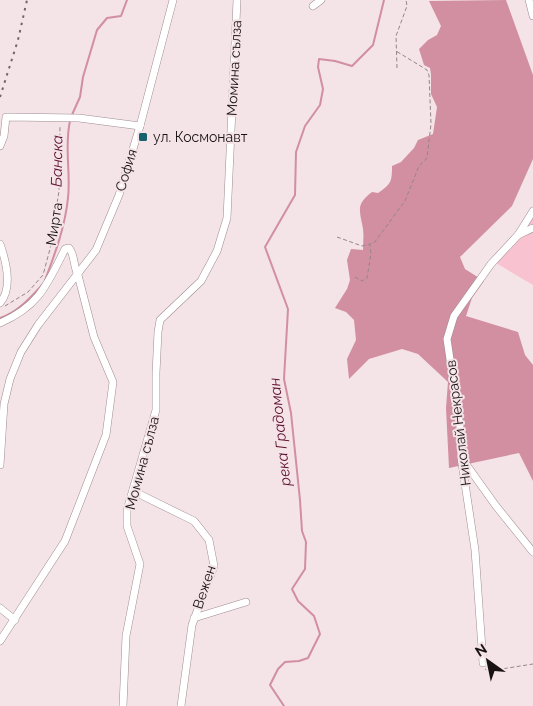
<svg xmlns="http://www.w3.org/2000/svg" width="533" height="706" font-family="Raleway,sans-serif">
<style>
.green{fill:#f9c2d0}
.forest{fill:#d28fa2}
.lines{fill:none;stroke-linecap:round;stroke-linejoin:round}
.stream{stroke:#d18fa1;stroke-width:2}
.minor-casing{stroke:#9e8d91;stroke-width:8}
.path{stroke:#93868a;stroke-width:1;stroke-dasharray:4 2.5;stroke-linecap:butt}
.minor{stroke:#fff;stroke-width:7}
.rail{stroke:#706669;stroke-width:2;stroke-dasharray:2.5 5;stroke-linecap:butt}
.poi-dot{fill:#17626f;stroke:#f4e3e7;stroke-width:2}
.labels{text-anchor:middle;stroke-width:4;stroke-linejoin:round;paint-order:stroke}
.street-label{font-size:14px;fill:#181214;stroke:#f4e3e7}
.poi-label{font-size:14px;fill:#181214;stroke:#f4e3e7;text-anchor:start}
.water-label{font-size:15px;font-style:italic;fill:#5e0f30;stroke:#f4e3e7}
</style>
<rect width="100%" height="100%" fill="#f4e3e7"/>
<!-- green -->
<polygon class="green" points="533,214 533,285 496,263"/>
<!-- forest -->
<path class="forest" d="M506,0L533,75V159L512,206L460,257L465,269L484,281L472,298L466,316L518,332L525,355L533,365V481L519,453L449,468L446,408L448,382L418,354L402,349L369,359L349,379L347,359L356,340L354,320L346,312L335,308L347,289L350,280L347,260L351,249L363,250C363,243 364,235 363,229C360,210 355,205 372,192L378,193C391,184 392,182 392,166L401,162L414,148L418,140L433,134L437,107L431,94V74L430,68L424,65L419,49L428,40L437,35L441,26L429,1Z"/>
<g class="lines">
<!-- stream -->
<g class="stream">
<polyline points="71,117 80,97 83,77 97,30 107,18 121,16 127,0"/>
<path d="M45,280C55,254 65,227 68,198C71,173 64,147 70,121"/>
<path d="M0,318C18,312 30,298 43,284"/>
<polyline points="284,706 270,685 278,669 285,662 299,661 308,658 320,634 314,616 298,601 292,589 305,569 306,542 302,531 300,500 291,413 284,379 288,309 265,247 295,195 296,152 305,126 320,105 323,89 318,67 319,59 335,61 352,66 373,45 384,0"/>
</g>
<defs>
<g id="minor">
<polyline points="529,0 533,16"/>
<polyline points="313,6 321,0"/>
<polyline points="0,146 4,136 6,117 79,118 140,126"/>
<polyline points="518,235 533,228"/>
<path d="M0,244C6,261 13,288 0,303"/>
<path d="M0,323C39,306 47,285 65,249L69,248C75,255 73,265 78,275L94,337L113,382L106,435L65,541L0,641"/>
<polyline points="463,460 496,506 533,552"/>
<polyline points="0,465 4,404 10,379 21,352 38,325 96,250 119,195 140,126 173,0"/>
<polyline points="133,491 194,521 209,540 214,566 192,625 181,706"/>
<polyline points="0,608 15,620"/>
<polyline points="194,618 246,602"/>
<polyline points="483,663 475,550 461,457 461,434 447,339 454,316 491,264 518,235 533,211"/>
<polyline points="123,706 126,636 140,564 127,526 127,510 156,410 156,373 158,332 160,320 201,281 217,251 227,218 237,0"/>
</g>
</defs>
<!-- minor casing -->
<use href="#minor" class="minor-casing"/>
<!-- path -->
<g class="path">
<polyline points="397,68 396,36 407,6 406,0"/>
<polyline points="337,237 362,246 374,243 405,201 419,166 427,158 431,124 429,75 427,70 396,51"/>
<polyline points="355,277 362,281 367,278 371,254 370,245"/>
<polyline points="5,306 28,292 43,275 50,249 59,191 60,125"/>
<polyline points="485,669 489,671 533,664"/>
</g>
<!-- minor -->
<use href="#minor" class="minor"/>
<!-- rail -->
<polyline class="rail" points="0,97 18,40 27,0"/>
</g>
<!-- markers -->
<rect class="poi-dot" x="138" y="132" width="10" height="10" rx="2.5"/>
<g class="labels">
<!-- street labels -->
<g class="street-label">
<text transform="translate(234 68) rotate(-87)" y="5">Момина сълза</text>
<text transform="translate(126 170) rotate(-73)" y="5">София</text>
<text transform="translate(54 224) rotate(-81)" y="5">Мирта</text>
<text transform="translate(458 423) rotate(-97)" y="5">Николай Некрасов</text>
<text transform="translate(142 463) rotate(-75)" y="5">Момина сълза</text>
<text transform="translate(204 587) rotate(-72)" y="5">Вежен</text>
</g>
<!-- poi labels -->
<g class="poi-label">
<text x="153" y="142">ул. Космонавт</text>
</g>
<!-- water labels -->
<g class="water-label">
<text transform="translate(57 161) rotate(-89)" y="5">Банска</text>
<text transform="translate(280 432) rotate(-96)" y="5">река Градоман</text>
</g>
</g>
<!-- north arrow -->
<g transform="translate(488 661) rotate(327)" stroke="#f4e3e7" stroke-width="4" paint-order="stroke">
<path d="M0-4L9 19L0 12L-9 19Z" fill="#181214"/>
<text y="-8" font-size="14" font-weight="bold" text-anchor="middle" fill="#181214">N</text>
</g>
</svg>
